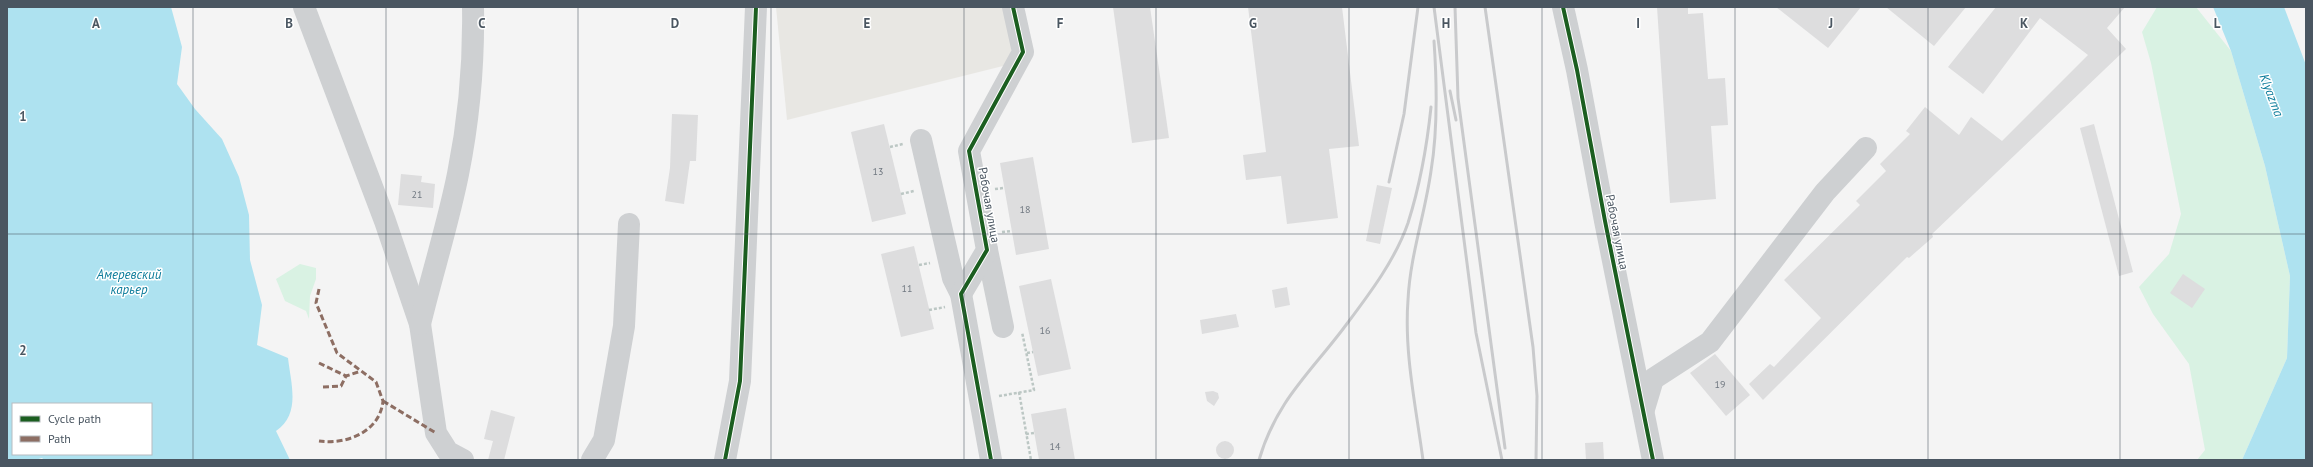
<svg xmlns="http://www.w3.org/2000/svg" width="2313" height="467" font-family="'PT Sans',sans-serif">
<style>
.commercial{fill:#e8e7e3}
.green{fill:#d9f2e3}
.water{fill:#aee2f0;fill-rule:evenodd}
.building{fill:#ddddde}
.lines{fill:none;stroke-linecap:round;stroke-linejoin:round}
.path{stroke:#bcc7c4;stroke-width:2.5;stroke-dasharray:3 2;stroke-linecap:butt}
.minor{stroke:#ced0d2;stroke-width:22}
.rail{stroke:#c9cacc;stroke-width:3}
.quiet{stroke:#8d6e63;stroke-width:3;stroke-dasharray:6 3;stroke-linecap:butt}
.cycleway-casing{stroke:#fff;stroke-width:6}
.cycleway{stroke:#1b5e20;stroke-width:4}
.grid{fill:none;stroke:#4a5661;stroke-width:1;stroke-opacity:0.55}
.labels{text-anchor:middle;stroke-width:3;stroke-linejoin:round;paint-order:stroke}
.number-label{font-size:10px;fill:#707881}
.street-label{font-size:12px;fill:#4a5661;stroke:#fff}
.water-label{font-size:13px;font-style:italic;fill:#0c7c9b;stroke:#fff}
.grid-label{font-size:13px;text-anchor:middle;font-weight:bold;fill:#4a5661;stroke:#fff;stroke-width:3;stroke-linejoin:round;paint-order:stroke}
</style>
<rect width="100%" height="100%" fill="#f4f4f4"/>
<!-- commercial -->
<polygon class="commercial" points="776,7 1005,7 1013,44 1007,65 787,120"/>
<!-- green -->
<g class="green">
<polygon points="2157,7 2196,7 2231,51 2265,166 2290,276 2287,358 2242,460 2197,460 2205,450 2189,364 2153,314 2139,287 2169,254 2181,214 2151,63 2142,32"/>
<polygon points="300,264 316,268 316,279 310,296 309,319 306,311 285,301 276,279"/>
</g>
<!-- water -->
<g class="water">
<path d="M7,7H171L182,47L177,84L195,109L222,139L239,177L249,215L250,260L262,305L257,345L288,358C291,384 301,414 276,431L290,460H44L42,458L35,460H7ZM13,404H151V454H13Z"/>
<polygon points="2213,7 2284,7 2306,65 2306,460 2242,460 2287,358 2290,276 2265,166 2231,51"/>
</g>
<!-- building -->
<g class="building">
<polygon points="1113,7 1150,7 1169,138 1132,143"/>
<polygon points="1248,7 1342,7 1359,146 1329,149 1338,218 1287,224 1281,176 1246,180 1243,155 1266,152"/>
<polygon points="1657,7 1688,7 1688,14 1703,13 1708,79 1725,78 1728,125 1711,126 1716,199 1670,203"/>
<polygon points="1776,7 1861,7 1828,48"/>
<polygon points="1886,7 1966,7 1934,46"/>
<polygon points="1996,7 2125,7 2107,28 2126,49 1932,234 1933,237 1909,258 1907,257 1763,400 1749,384 1770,364 1774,367 1821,318 1784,280 1860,205 1856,201 1886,171 1880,164 1910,134 1906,131 1925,107 1959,135 1971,117 2002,141 2088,55 2040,18 1983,94 1948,67"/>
<polygon points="672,114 698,115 696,161 690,161 684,204 665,201 670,168"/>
<polygon points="884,124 906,214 872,222 851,132"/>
<polygon points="2094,124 2133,272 2119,276 2080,128"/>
<polygon points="1033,157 1049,249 1016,255 1000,163"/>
<polygon points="401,174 422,176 421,182 435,184 433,208 398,205"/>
<polygon points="1377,185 1392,188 1380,244 1366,241"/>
<polygon points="914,246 934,329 901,337 881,254"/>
<polygon points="2183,274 2205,289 2192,308 2170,293"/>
<polygon points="1051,279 1071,369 1038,376 1019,286"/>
<polygon points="1287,287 1290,305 1275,308 1272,290"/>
<polygon points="1236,314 1239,327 1202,334 1200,320"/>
<polygon points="1715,354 1750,395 1726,416 1690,373"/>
<polygon points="1213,391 1218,393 1219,398 1214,406 1207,401 1205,392"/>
<polygon points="1066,408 1075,460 1039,460 1031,414"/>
<polygon points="491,410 515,417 504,460 488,460 493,441 484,439"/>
<circle cx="1225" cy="450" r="9"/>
<polygon points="1603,442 1604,460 1586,460 1585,443"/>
</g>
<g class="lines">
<!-- path -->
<g class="path">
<polyline points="890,147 903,144"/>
<polyline points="995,189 1004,188"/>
<polyline points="901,194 914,191"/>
<polyline points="1002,232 1012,231"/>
<polyline points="919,265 930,263"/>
<polyline points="929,310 945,307"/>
<polyline points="1027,353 1033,352"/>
<polyline points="1019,392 1031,460"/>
<polyline points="999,396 1034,390 1022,332"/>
<polyline points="1026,434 1034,433"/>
</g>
<!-- minor -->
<g class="minor">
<polyline points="304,7 385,221 420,324 436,433 448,452 463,460"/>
<polyline points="1563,7 1577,70 1605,221 1653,460"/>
<polyline points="921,140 953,278 961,294 991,460"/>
<polyline points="987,250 1003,327"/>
<polyline points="961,294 987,250 969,151 1023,52 1013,7"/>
<path d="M420,324C432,274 448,224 458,174C469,119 474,63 473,7"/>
<polyline points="1644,409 1653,379 1710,342 1825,192 1866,148"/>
<polyline points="592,460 604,440 624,326 629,224"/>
<polyline points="725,460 740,381 756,7"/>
</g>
<!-- rail -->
<g class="rail">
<polyline points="1434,7 1476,333 1502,460"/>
<polyline points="1455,7 1458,98 1505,448"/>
<polyline points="1485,7 1533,347 1537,396 1536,460"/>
<polyline points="1450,91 1456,120"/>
<polyline points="1389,182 1404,114 1418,7"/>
<path d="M1259,460C1276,402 1308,375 1343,329C1367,297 1395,261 1408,223C1420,185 1427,146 1431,107"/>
<path d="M1423,460C1416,407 1404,353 1408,300C1410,256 1425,214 1431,171C1438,129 1437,84 1434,41"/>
</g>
<!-- quiet -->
<g class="quiet">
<path d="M319,289L316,303L337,353L376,382L383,401C380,432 346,445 319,441"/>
<polyline points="319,363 346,376"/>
<polyline points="323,387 341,386 346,376 361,371"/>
<polyline points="383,401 436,433"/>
</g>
<defs>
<g id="cycleway">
<polyline points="1563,7 1577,70 1605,221 1653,460"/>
<polyline points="725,460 740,381 756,7"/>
<polyline points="991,460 961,294 987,250 969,151 1023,52 1013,7"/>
</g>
</defs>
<!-- cycleway casing -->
<use href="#cycleway" class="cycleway-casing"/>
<!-- cycleway -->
<use href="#cycleway" class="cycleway"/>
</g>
<!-- grid -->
<path class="grid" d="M193,7V460M386,7V460M578,7V460M771,7V460M964,7V460M1156,7V460M1349,7V460M1542,7V460M1735,7V460M1928,7V460M2120,7V460M7,234H2306"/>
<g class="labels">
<!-- number labels -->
<g class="number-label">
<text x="878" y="175">13</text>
<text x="417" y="198">21</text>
<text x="1025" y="213">18</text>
<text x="907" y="292">11</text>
<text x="1045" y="334">16</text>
<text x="1720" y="388">19</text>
<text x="1055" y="450">14</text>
</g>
<!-- street labels -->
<g class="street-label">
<text transform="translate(989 205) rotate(80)" y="4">Рабочая улица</text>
<text transform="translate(1617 232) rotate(79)" y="4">Рабочая улица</text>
</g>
<!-- water labels -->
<g class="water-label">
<text transform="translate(2272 95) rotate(69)" y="5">Klyazma</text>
<text x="129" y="279">Амеревский<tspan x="129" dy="15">карьер</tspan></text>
</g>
</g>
<g class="grid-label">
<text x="96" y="28">A</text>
<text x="289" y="28">B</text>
<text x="482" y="28">C</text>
<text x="675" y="28">D</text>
<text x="867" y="28">E</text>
<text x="1060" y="28">F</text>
<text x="1253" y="28">G</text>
<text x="1446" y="28">H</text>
<text x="1638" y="28">I</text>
<text x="1831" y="28">J</text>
<text x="2024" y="28">K</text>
<text x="2217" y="28">L</text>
<text x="23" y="121">1</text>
<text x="23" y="355">2</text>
</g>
<!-- border -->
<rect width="2313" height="467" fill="none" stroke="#4a5661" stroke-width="16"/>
<!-- legend -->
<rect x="12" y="403" width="140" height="52" fill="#ffffff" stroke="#b7bbc0"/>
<rect x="20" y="416" width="20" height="6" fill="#1b5e20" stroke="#b7bbc0"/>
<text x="48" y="423" font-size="12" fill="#4a5661">Cycle path</text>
<rect x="20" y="436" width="20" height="6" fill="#8d6e63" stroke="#b7bbc0"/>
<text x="48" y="443" font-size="12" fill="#4a5661">Path</text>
</svg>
